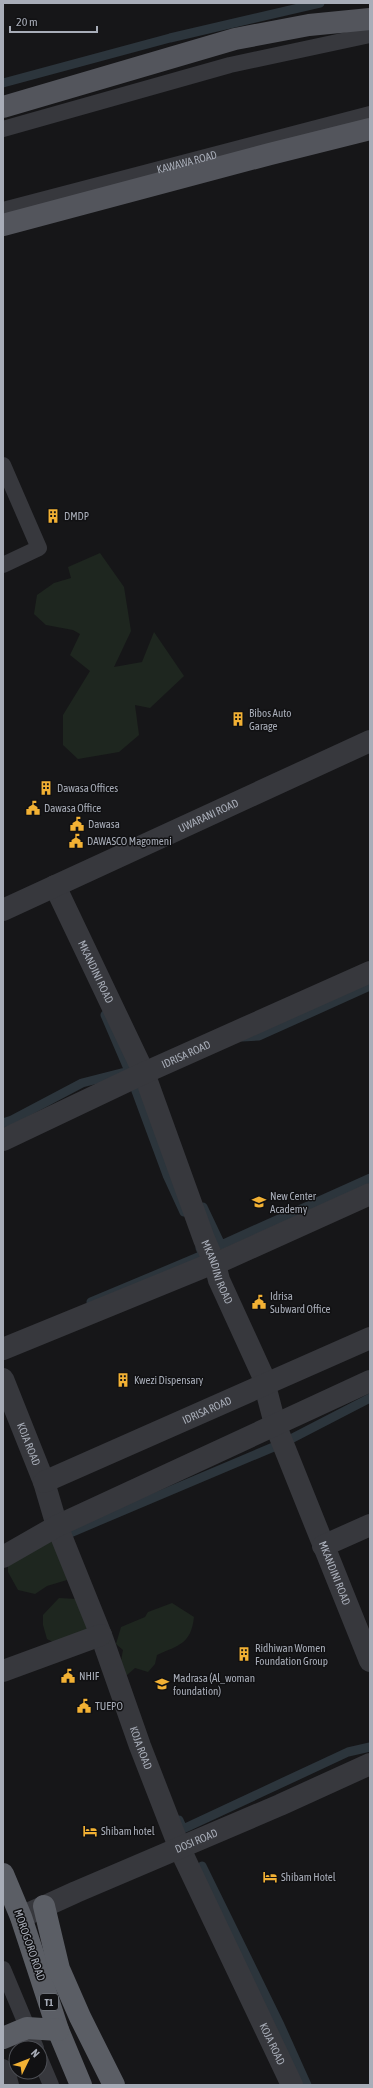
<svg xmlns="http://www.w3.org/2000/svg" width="373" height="2088" font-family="'Asap Condensed',sans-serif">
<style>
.green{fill:#1e261f}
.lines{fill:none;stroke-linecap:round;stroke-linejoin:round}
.stream{stroke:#2c353c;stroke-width:9}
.service{stroke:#37383d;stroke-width:16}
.minor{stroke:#37383d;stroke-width:22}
.primary{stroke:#53555c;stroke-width:22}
.trunk{stroke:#5b5e65;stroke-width:22}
.labels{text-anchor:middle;stroke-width:3;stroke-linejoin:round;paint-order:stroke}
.shield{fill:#111113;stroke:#7b7e86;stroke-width:1}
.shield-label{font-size:10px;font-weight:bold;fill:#a8adb8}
.street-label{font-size:11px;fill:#a8adb8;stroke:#111113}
.poi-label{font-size:11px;fill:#a8adb8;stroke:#111113;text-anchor:start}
</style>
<rect width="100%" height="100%" fill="#161618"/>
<!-- green -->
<g class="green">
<polygon points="100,553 124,587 131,631 114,667 142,662 154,632 184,676 150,708 135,705 139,735 119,752 78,759 63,745 63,715 90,671 70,655 80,634 73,630 46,625 34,614 37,595 54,583 71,578 68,567"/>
<polygon points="60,1534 67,1580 47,1586 35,1594 18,1590 8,1572 8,1554"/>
<polygon points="59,1598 77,1599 99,1622 59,1645 47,1639 43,1625 43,1615"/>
<path d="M172,1603L194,1617C191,1644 179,1645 157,1655L155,1664L148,1672L135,1668L127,1675L119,1672L123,1650L116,1644L121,1627L145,1617L148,1612Z"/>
</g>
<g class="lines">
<!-- stream -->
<g class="stream">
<polyline points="3,83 170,38 320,3"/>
<polyline points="242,1037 259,1036 370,986"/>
<polyline points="133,1083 167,1175 184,1212"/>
<polyline points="3,1123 12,1120 82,1083 129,1071 105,1015"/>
<polyline points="203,1207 221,1245 370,1178"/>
<polyline points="91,1302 203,1255 200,1248"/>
<polyline points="64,1538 63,1536 283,1443 370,1398"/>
<polyline points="179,1820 183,1829 348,1752 370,1747"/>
<polyline points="202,1866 280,2025 307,2085"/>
</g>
<!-- service -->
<g class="service">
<polyline points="3,129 230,65 370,35"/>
<path id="s1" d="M3,210L370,114"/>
<polyline points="3,465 39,548 3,565"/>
<polyline points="3,1969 36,2048"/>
<polyline points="40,2059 51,2085"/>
<polyline points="3,2067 7,2070 11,2085"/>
</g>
<!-- minor -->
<g class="minor">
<path id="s2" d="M55,886L144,1073L204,1239L215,1264L219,1280L262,1374L275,1424L370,1661"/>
<path id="s3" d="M3,910L370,741"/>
<path id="s4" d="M3,1140L144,1073L370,972"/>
<polyline points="3,1349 206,1266 215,1264 370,1194"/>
<path id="s5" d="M3,1379L44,1482L57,1526L101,1635L140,1746L180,1849L292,2085"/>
<path id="s6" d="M44,1482L370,1338"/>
<polyline points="323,1546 370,1525"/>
<polyline points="3,1557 57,1526 370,1381"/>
<polyline points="3,1671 101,1635"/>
<path id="s7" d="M21,1917L76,1892L280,1805L370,1764"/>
</g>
<!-- primary -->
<g class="primary">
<polyline points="3,107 235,39 309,25 370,19"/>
<polyline points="3,225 270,154 370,129"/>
</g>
<!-- trunk -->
<g class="trunk">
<polyline points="3,1874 21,1917 58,2030 81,2085"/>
<polyline points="44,1906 59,1969 80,2017 114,2085"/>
<polyline points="3,2038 27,2028 58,2030"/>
</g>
</g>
<!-- icons -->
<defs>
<symbol id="building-bare" viewBox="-9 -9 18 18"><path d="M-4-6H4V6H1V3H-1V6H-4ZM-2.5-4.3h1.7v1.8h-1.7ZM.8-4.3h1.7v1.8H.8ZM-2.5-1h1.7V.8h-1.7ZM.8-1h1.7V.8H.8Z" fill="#f2b134" stroke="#111113" stroke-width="2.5" paint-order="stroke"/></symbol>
<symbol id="civic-bare" viewBox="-9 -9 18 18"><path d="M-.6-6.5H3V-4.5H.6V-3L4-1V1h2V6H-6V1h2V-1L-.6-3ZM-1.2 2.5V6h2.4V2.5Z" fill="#f2b134" stroke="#111113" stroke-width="2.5" paint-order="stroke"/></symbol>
<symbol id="school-bare" viewBox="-9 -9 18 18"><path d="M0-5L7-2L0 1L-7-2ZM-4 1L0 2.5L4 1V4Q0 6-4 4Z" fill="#f2b134" stroke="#111113" stroke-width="2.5" paint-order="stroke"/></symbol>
<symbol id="hotel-bare" viewBox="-9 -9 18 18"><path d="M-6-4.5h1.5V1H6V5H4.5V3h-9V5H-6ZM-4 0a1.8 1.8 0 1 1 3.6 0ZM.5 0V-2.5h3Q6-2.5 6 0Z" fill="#f2b134" stroke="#111113" stroke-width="2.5" paint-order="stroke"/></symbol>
</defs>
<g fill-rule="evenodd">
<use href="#building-bare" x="43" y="506" width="20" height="20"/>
<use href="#building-bare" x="228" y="709" width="20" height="20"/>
<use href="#building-bare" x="36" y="778" width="20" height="20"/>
<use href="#civic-bare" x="23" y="798" width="20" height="20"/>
<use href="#civic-bare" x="67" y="814" width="20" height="20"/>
<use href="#civic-bare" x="66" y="831" width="20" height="20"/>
<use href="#school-bare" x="249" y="1192" width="20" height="20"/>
<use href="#civic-bare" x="249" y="1292" width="20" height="20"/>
<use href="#building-bare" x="113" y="1370" width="20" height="20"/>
<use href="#building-bare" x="234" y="1644" width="20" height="20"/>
<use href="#civic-bare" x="58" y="1666" width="20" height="20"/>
<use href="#school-bare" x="152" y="1674" width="20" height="20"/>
<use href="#civic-bare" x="74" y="1696" width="20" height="20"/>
<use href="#hotel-bare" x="80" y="1821" width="20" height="20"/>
<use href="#hotel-bare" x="260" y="1867" width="20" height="20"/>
</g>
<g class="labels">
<!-- shield labels -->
<rect class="shield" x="40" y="1994" width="18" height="16" rx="3"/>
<g class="shield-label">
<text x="49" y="2006">T1</text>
</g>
<!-- street labels -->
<g class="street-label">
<text dy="4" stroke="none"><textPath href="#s1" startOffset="190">KAWAWA ROAD</textPath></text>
<text dy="4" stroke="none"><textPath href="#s3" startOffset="226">UWARANI ROAD</textPath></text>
<text dy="4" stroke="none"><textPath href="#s2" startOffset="95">MKANDINI ROAD</textPath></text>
<text dy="4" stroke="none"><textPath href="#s4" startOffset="202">IDRISA ROAD</textPath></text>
<text dy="4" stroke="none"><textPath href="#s2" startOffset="419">MKANDINI ROAD</textPath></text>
<text dy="4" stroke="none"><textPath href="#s6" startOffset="178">IDRISA ROAD</textPath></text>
<text dy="4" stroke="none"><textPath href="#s5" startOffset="70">KOJA ROAD</textPath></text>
<text dy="4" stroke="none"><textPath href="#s2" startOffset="743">MKANDINI ROAD</textPath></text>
<text dy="4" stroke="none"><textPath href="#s5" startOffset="394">KOJA ROAD</textPath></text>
<text dy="4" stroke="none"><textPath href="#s7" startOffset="191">DOSI ROAD</textPath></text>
<text transform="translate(30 1945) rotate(71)" y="4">MOROGORO ROAD</text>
<text dy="4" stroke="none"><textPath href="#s5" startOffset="718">KOJA ROAD</textPath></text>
</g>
<!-- poi labels -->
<g class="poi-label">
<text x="64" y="520">DMDP</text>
<text x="249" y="717">Bibos Auto<tspan x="249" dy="13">Garage</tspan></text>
<text x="57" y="792">Dawasa Offices</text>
<text x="44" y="812">Dawasa Office</text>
<text x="88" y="828">Dawasa</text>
<text x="87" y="845">DAWASCO Magomeni</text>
<text x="270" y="1200">New Center<tspan x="270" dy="13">Academy</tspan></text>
<text x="270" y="1300">Idrisa<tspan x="270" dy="13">Subward Office</tspan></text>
<text x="134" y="1384">Kwezi Dispensary</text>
<text x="255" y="1652">Ridhiwan Women<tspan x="255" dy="13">Foundation Group</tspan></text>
<text x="79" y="1680">NHIF</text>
<text x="173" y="1682">Madrasa (Al_woman<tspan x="173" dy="13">foundation)</tspan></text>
<text x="95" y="1710">TUEPO</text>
<text x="101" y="1835">Shibam hotel</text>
<text x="281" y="1881">Shibam Hotel</text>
</g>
</g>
<!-- border -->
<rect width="373" height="2088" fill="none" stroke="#a8adb8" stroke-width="8"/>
<!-- north arrow -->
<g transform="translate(28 2060) rotate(47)"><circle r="19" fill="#111113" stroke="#4d4f55"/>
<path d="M0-3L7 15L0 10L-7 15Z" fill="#f2b134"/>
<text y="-6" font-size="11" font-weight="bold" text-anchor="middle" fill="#a8adb8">N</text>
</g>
<!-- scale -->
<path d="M10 26v6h87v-6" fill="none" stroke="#a8adb8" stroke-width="2"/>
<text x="16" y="26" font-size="12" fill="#a8adb8" stroke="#111113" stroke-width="3" paint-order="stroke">20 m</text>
</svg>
